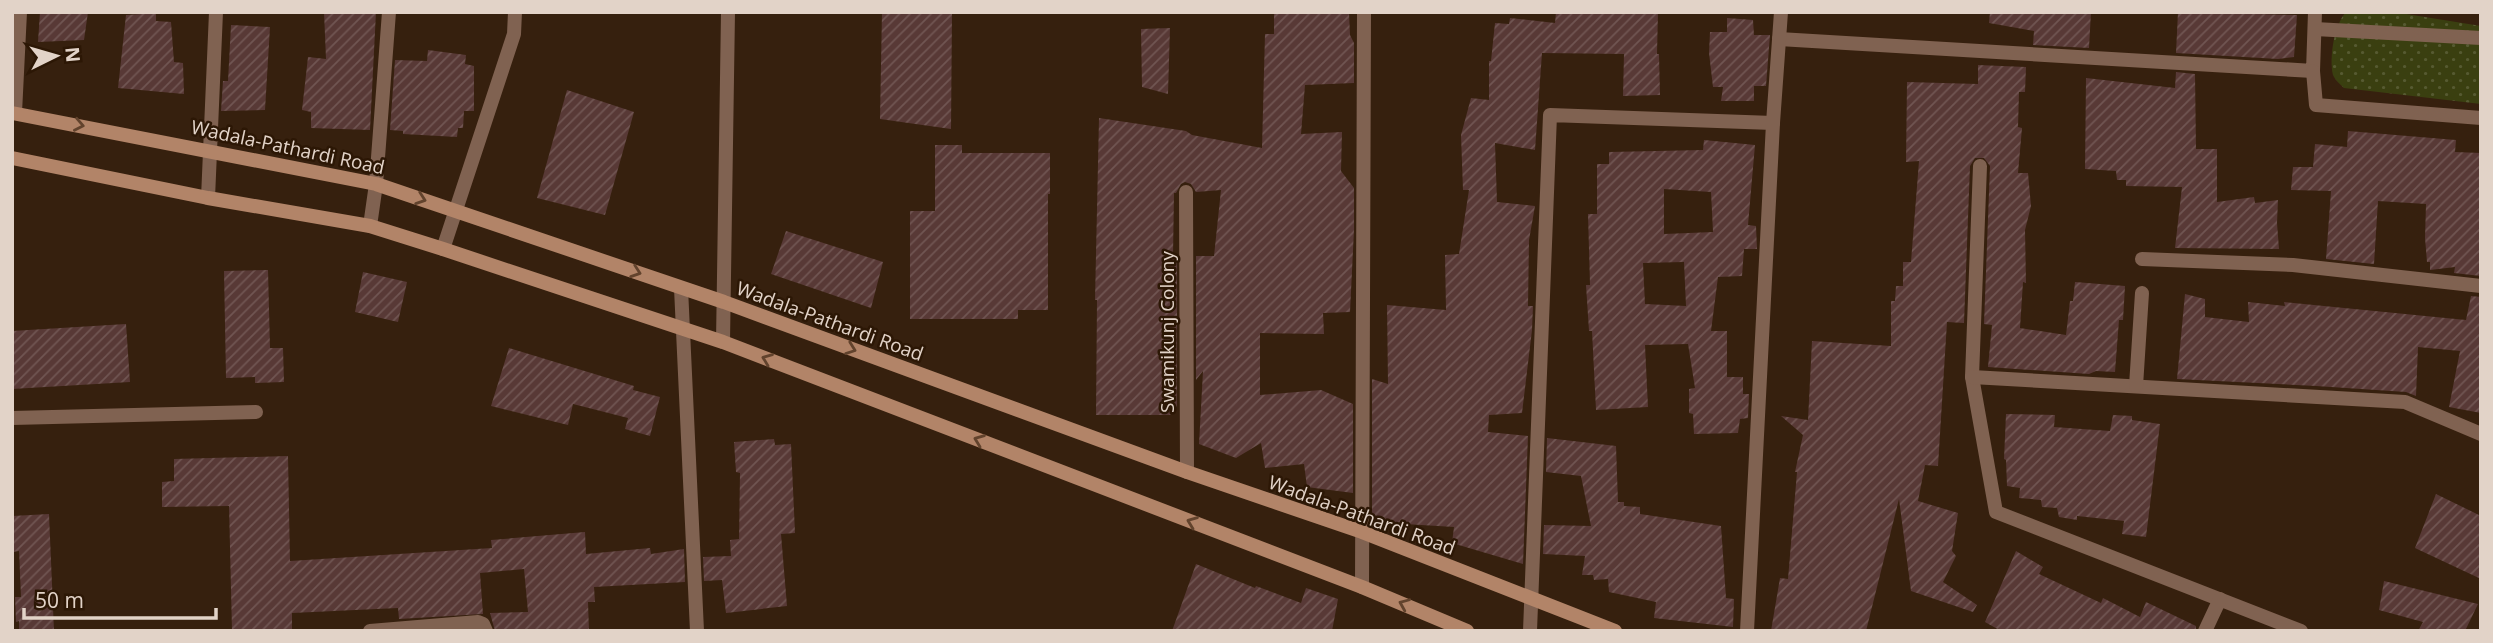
<svg xmlns="http://www.w3.org/2000/svg" width="2493" height="643" font-family="'Open Sans',sans-serif">
<style>
.park{fill:url(#park-dots)}
.building{fill:url(#building-hatch);fill-rule:evenodd}
.lines{fill:none;stroke-linecap:round;stroke-linejoin:round}
.street{stroke:#806251;stroke-width:14}
.secondary{stroke:#b28468;stroke-width:14}
.oneway{stroke:#62432d}
.labels{text-anchor:middle;stroke-width:5;stroke-linejoin:round;paint-order:stroke}
.street-label{font-size:19px;fill:#e2d3c8;stroke:#2c1705}
</style>
<defs>
<pattern id="park-dots" width="8" height="8" patternUnits="userSpaceOnUse" patternTransform="scale(1.75)"><rect width="8" height="8" fill="#3a3f10"/><path d="M2 2h.1M6 6h.1" fill="none" stroke="#565a31" stroke-width="1.8" stroke-linecap="round"/></pattern>
<pattern id="building-hatch" width="6" height="6" patternUnits="userSpaceOnUse" patternTransform="scale(1.75)"><rect width="6" height="6" fill="#583936"/><path d="M-1 1l2-2M0 6l6-6M5 7l2-2" fill="none" stroke="#705552"/></pattern>
</defs>
<rect width="100%" height="100%" fill="#36200e"/>
<!-- park -->
<path class="park" d="M2346,12L2400,13L2481,26V104L2344,88C2340,84 2335,80 2333,75C2329,58 2334,25 2346,12Z"/>
<!-- building -->
<g class="building">
<polygon points="40,12 88,12 84,40 38,42"/>
<polygon points="324,12 376,12 370,130 311,128 311,112 302,110 308,57 326,59"/>
<polygon points="882,12 952,12 951,129 880,119"/>
<polygon points="1274,12 1349,12 1350,35 1354,43 1354,83 1305,85 1301,134 1342,132 1341,171 1354,188 1354,230 1350,312 1323,313 1324,334 1260,333 1260,395 1321,390 1353,404 1353,493 1307,487 1304,464 1265,468 1261,443 1236,458 1199,444 1203,371 1196,380 1196,256 1214,256 1221,190 1196,192 1191,184 1185,182 1181,184 1176,193 1174,193 1173,256 1177,256 1177,406 1170,415 1096,415 1097,300 1095,300 1099,118 1186,131 1192,135 1262,148 1265,34 1274,34"/>
<polygon points="1556,12 1658,12 1657,54 1659,54 1660,95 1623,96 1624,54 1542,53 1535,150 1495,143 1497,202 1535,206 1529,240 1528,306 1533,306 1532,330 1522,413 1489,415 1488,432 1528,436 1523,564 1452,543 1454,527 1372,522 1372,379 1388,384 1387,305 1446,310 1445,255 1459,254 1469,190 1463,190 1461,135 1471,98 1489,100 1489,61 1491,61 1495,23 1509,24 1510,18 1555,23"/>
<polygon points="1990,12 2091,12 2089,48 2033,45 2034,31 1989,23"/>
<polygon points="2178,12 2297,15 2294,57 2278,59 2176,53"/>
<polygon points="156,13 156,21 171,22 174,62 183,63 184,94 118,88 126,15"/>
<polygon points="1727,18 1753,20 1754,35 1770,35 1766,86 1754,86 1754,101 1721,101 1723,87 1713,87 1709,53 1710,32 1727,32"/>
<polygon points="231,25 270,27 265,110 221,111 223,81 228,81"/>
<polygon points="1170,28 1168,94 1142,87 1141,29"/>
<polygon points="428,50 466,55 465,64 474,66 474,111 464,111 463,128 458,128 457,137 403,134 403,131 390,130 395,60 427,61"/>
<polygon points="1978,65 2026,67 2025,92 2019,92 2018,127 2022,128 2018,173 2028,173 2031,206 2025,230 2026,283 2023,282 2020,328 2066,335 2070,301 2073,301 2075,282 2125,286 2123,320 2119,320 2115,372 2096,371 2089,374 1988,367 1992,325 1984,324 1990,166 1984,158 1975,158 1970,166 1964,323 1947,322 1938,466 1925,465 1918,501 1958,513 1952,551 1956,556 1943,582 1977,605 1973,612 1911,591 1899,499 1866,631 1771,631 1780,578 1788,579 1797,472 1795,472 1803,435 1781,416 1808,420 1812,341 1891,346 1891,301 1895,301 1896,286 1903,286 1903,262 1911,262 1919,161 1906,162 1907,82 1978,84"/>
<polygon points="2176,72 2195,74 2196,149 2217,149 2217,202 2254,197 2255,203 2278,200 2277,223 2279,249 2175,248 2182,187 2126,186 2126,180 2117,180 2116,171 2085,169 2086,78 2175,88"/>
<polygon points="567,90 634,112 605,215 537,198"/>
<polygon points="2348,131 2456,140 2455,152 2481,153 2481,276 2454,273 2455,267 2430,270 2430,262 2427,262 2425,238 2426,204 2378,201 2374,264 2326,259 2331,191 2291,190 2293,167 2313,167 2315,144 2347,147"/>
<path d="M1704,140L1755,145L1748,225L1756,226L1757,249H1744L1742,276L1718,277L1711,331H1727V377H1743V394H1749L1748,418L1740,419L1738,433L1694,434L1693,414L1689,413V389L1695,388L1688,344L1645,345L1648,407L1596,410L1592,331H1589L1586,285H1590L1588,214H1597V164H1609V152L1703,150ZM1664,189L1711,192L1713,232L1664,234ZM1684,262L1686,306L1645,304L1643,263Z"/>
<polygon points="935,145 962,145 962,153 1050,153 1050,194 1048,194 1048,310 1018,310 1018,319 910,319 910,211 935,211"/>
<polygon points="786,231 883,262 871,308 771,274"/>
<polygon points="268,270 270,348 283,348 284,382 255,383 255,377 226,378 224,271"/>
<polygon points="363,272 407,282 398,322 355,312"/>
<polygon points="2185,294 2205,299 2205,317 2249,322 2248,302 2285,306 2284,302 2466,320 2471,296 2481,297 2481,413 2449,407 2460,351 2418,347 2416,396 2406,392 2316,386 2177,379"/>
<polygon points="126,324 130,382 12,389 12,331"/>
<polygon points="509,348 634,386 633,390 660,397 650,436 625,429 628,418 573,404 568,425 491,406"/>
<polygon points="2006,414 2055,415 2054,427 2110,431 2113,415 2132,416 2132,420 2160,424 2146,537 2122,534 2124,521 2077,516 2077,520 2059,517 2057,508 2042,507 2041,500 2019,498 2020,488 2007,486 2006,460 2004,459"/>
<polygon points="1547,438 1616,446 1618,502 1624,502 1624,506 1640,507 1640,514 1721,526 1726,598 1734,599 1733,627 1654,618 1656,602 1609,592 1608,579 1594,580 1593,575 1582,575 1585,556 1543,554 1544,525 1591,526 1581,476 1546,472"/>
<polygon points="774,439 775,445 791,444 795,533 781,534 787,606 726,613 722,580 704,581 703,557 731,556 730,540 739,539 740,473 736,472 734,442"/>
<polygon points="288,456 290,561 492,548 491,540 585,532 586,554 650,548 651,554 684,549 685,582 594,587 595,602 588,602 589,631 495,631 490,613 528,612 524,569 480,573 483,614 399,619 398,608 292,613 292,631 232,631 229,506 162,507 162,482 174,481 174,459"/>
<polygon points="2436,494 2481,516 2481,579 2415,548"/>
<polygon points="49,514 54,631 19,631 19,621 16,622 15,597 21,597 19,551 13,552 12,516"/>
<polygon points="2016,551 2043,567 2039,574 2101,603 2103,598 2140,617 2146,602 2196,626 2196,631 2001,631 1985,622"/>
<polygon points="1196,564 1255,588 1256,586 1301,603 1306,588 1338,599 1332,631 1172,631"/>
<polygon points="2384,581 2478,604 2465,631 2418,631 2423,622 2379,610"/>
</g>
<g class="lines">
<!-- street -->
<g class="street">
<polyline points="2315,29 2481,38"/>
<polyline points="1779,39 2313,71 2315,12"/>
<polyline points="2313,71 2316,105 2481,118"/>
<polyline points="15,113 20,12"/>
<polyline points="1980,166 1972,377 1996,512 2301,631"/>
<polyline points="1186,192 1187,472"/>
<polyline points="208,198 216,12"/>
<polyline points="370,226 376,184 389,12"/>
<polyline points="443,249 514,34 515,12"/>
<polyline points="2142,259 2293,265 2481,286"/>
<polyline points="681,288 697,631"/>
<polyline points="723,342 728,12"/>
<polyline points="1972,377 2405,402 2481,434"/>
<polyline points="2136,386 2142,293"/>
<polyline points="12,418 256,412"/>
<polyline points="1362,587 1364,12"/>
<polyline points="370,631 478,622 483,624 486,631"/>
<polyline points="1530,631 1550,115 1773,123"/>
<polyline points="1747,631 1773,123 1781,12"/>
<polyline points="2205,631 2220,599"/>
</g>
<!-- secondary -->
<g class="secondary">
<polyline points="12,113 376,184 724,302 1187,472 1362,532 1615,631"/>
<polyline points="12,158 208,198 370,226 443,249 723,342 1362,587 1467,631"/>
</g>
</g>
<!-- one-way arrows -->
<defs><path id="oneway-chevron" d="M-2-3.5L2.5 0L-2 3.5" fill="none" stroke-width="1.6" stroke-linecap="round" stroke-linejoin="round" transform="scale(1.75)"/></defs>
<g class="oneway">
<use href="#oneway-chevron" transform="translate(79 125) rotate(11)"/>
<use href="#oneway-chevron" transform="translate(421 199) rotate(19)"/>
<use href="#oneway-chevron" transform="translate(636 272) rotate(19)"/>
<use href="#oneway-chevron" transform="translate(851 349) rotate(20)"/>
<use href="#oneway-chevron" transform="translate(767 359) rotate(-159)"/>
<use href="#oneway-chevron" transform="translate(979 440) rotate(-159)"/>
<use href="#oneway-chevron" transform="translate(1192 522) rotate(-159)"/>
<use href="#oneway-chevron" transform="translate(1404 604) rotate(-157)"/>
</g>
<g class="labels">
<!-- street labels -->
<g class="street-label">
<text transform="translate(288 147) rotate(12)" y="7">Wadala-Pathardi Road</text>
<text transform="translate(830 321) rotate(20)" y="7">Wadala-Pathardi Road</text>
<text transform="translate(1167 332) rotate(-90)" y="7">Swamikunj Colony</text>
<text transform="translate(1362 515) rotate(20)" y="7">Wadala-Pathardi Road</text>
</g>
</g>
<!-- border -->
<rect width="2493" height="643" fill="none" stroke="#e2d3c8" stroke-width="28"/>
<!-- north arrow -->
<g transform="translate(56 56) rotate(85)" stroke="#2c1705" stroke-width="5" paint-order="stroke">
<path d="M0-5L12 26L0 18L-12 26Z" fill="#e2d3c8"/>
<text y="-10" font-size="19" font-weight="bold" text-anchor="middle" fill="#e2d3c8">N</text>
</g>
<!-- scale -->
<path d="M24 608v10h192v-10" fill="none" stroke="#e2d3c8" stroke-width="3.5"/>
<text x="35" y="608" font-size="21" fill="#e2d3c8" stroke="#2c1705" stroke-width="5" paint-order="stroke">50 m</text>
</svg>
